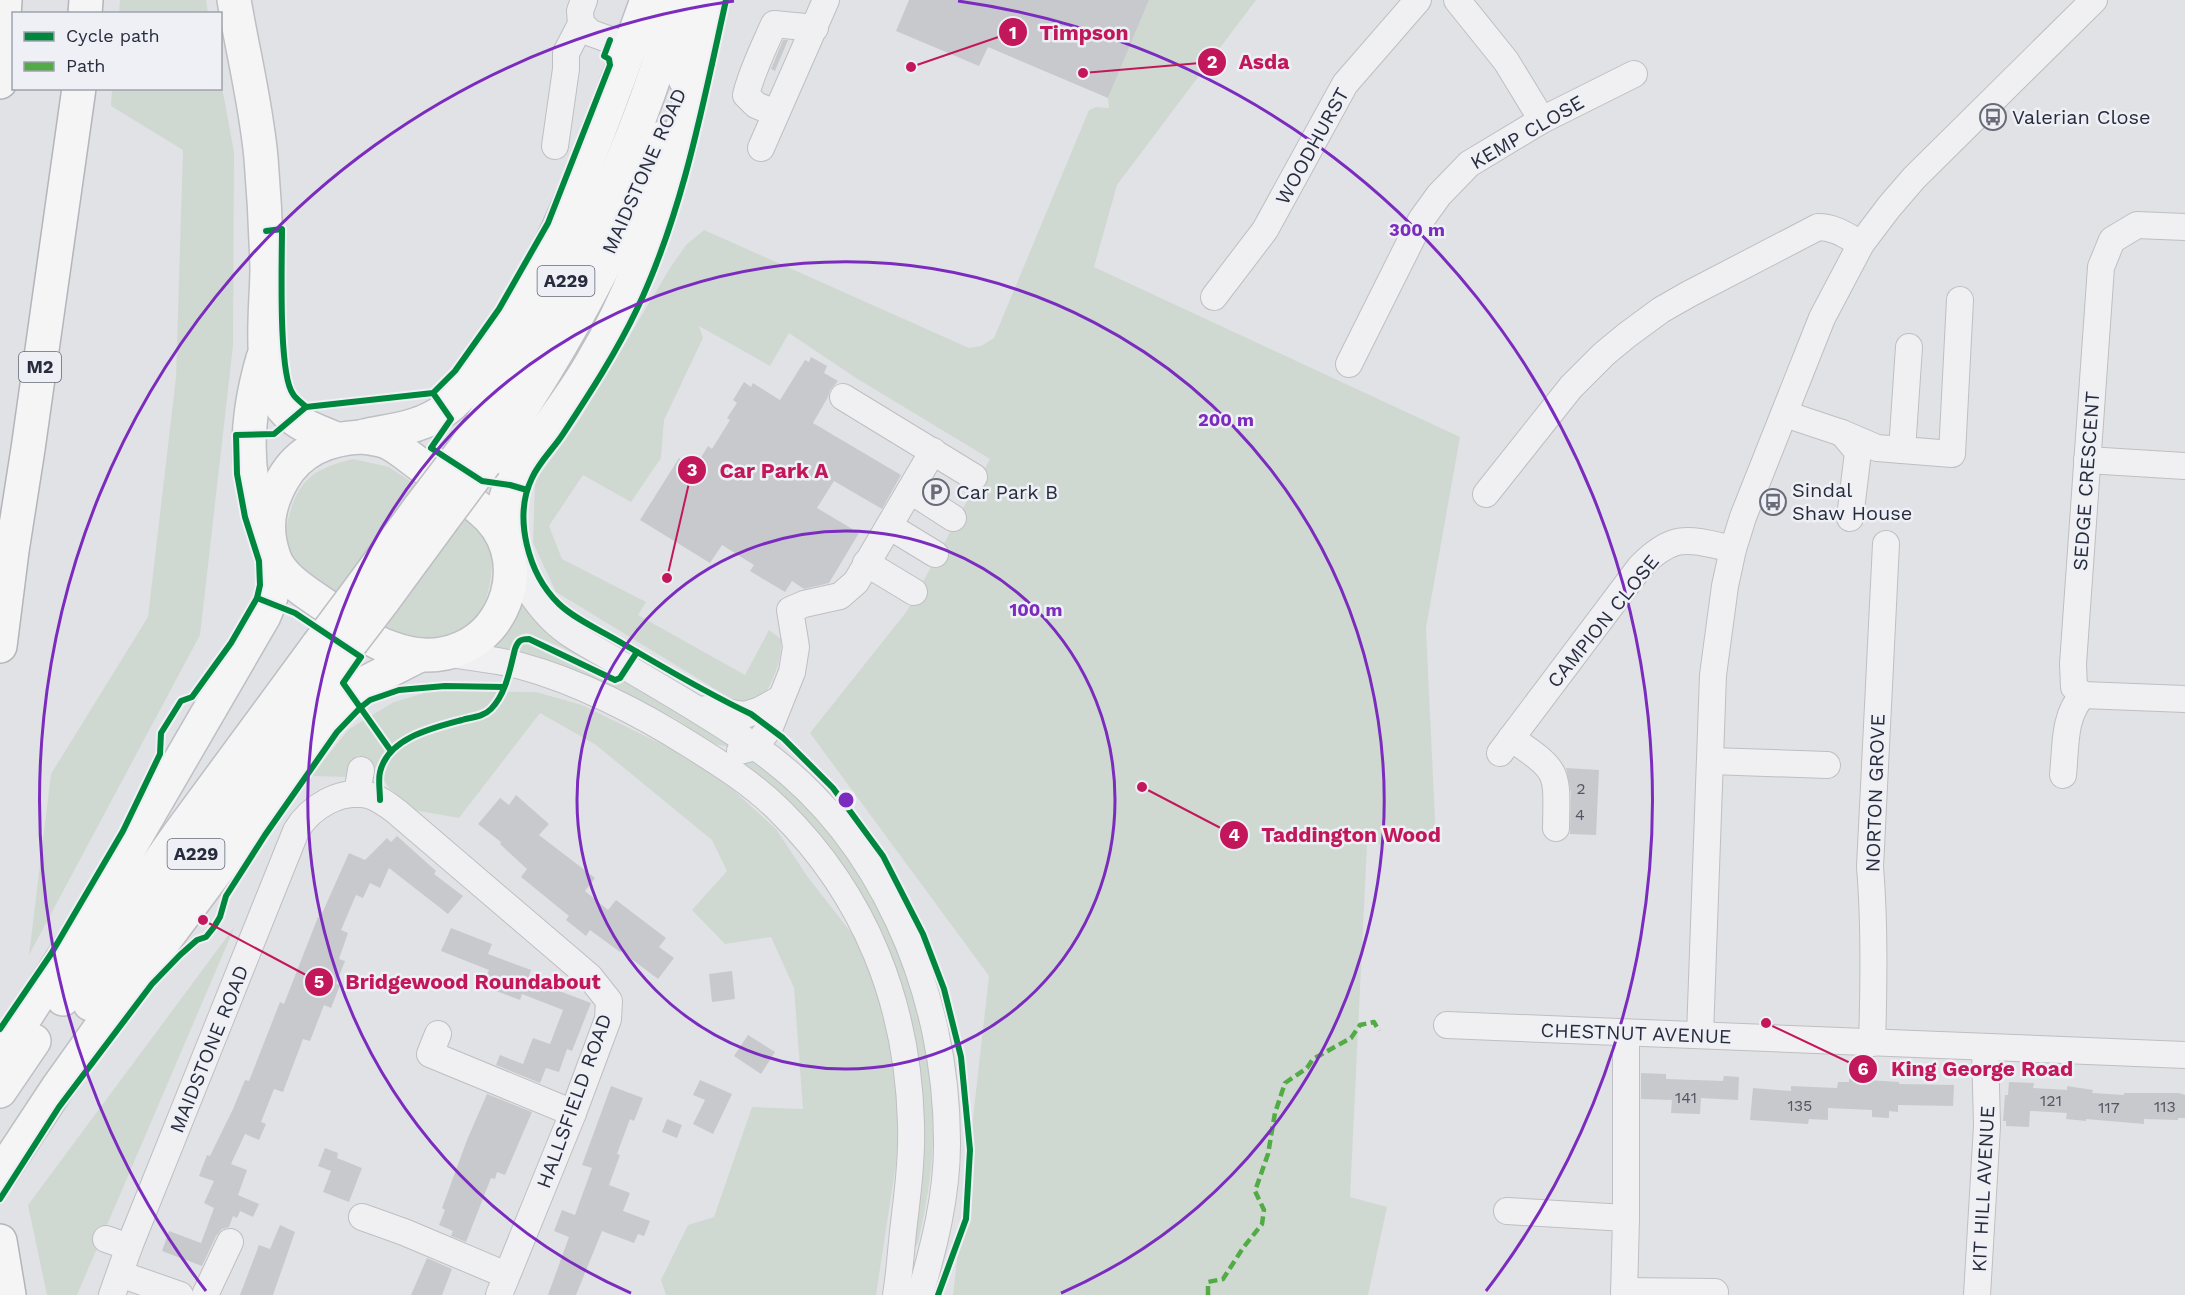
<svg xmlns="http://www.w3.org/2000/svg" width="2185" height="1295" font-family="'Work Sans',sans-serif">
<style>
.green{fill:#d0d9d1}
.building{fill:#c8c9cd}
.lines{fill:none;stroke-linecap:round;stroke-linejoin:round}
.minor-casing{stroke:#bebfc2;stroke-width:28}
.major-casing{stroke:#bdbfc3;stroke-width:36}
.highway-casing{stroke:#b3b5ba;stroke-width:36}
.minor{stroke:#f0f0f2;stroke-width:26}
.major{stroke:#f5f5f6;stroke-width:33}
.highway{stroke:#f5f5f6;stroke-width:33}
.major-bridge-casing{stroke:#bdbfc3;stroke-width:36;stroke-linecap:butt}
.major-bridge{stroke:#f5f5f6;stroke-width:33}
.quiet{stroke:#53ab46;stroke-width:4.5;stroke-dasharray:9 4.5;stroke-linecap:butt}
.cycleway-casing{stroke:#eef0f5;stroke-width:10}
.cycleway{stroke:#00873e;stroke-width:6}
.ring{fill:none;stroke:#7b2cbf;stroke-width:3}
.labels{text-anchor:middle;stroke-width:5;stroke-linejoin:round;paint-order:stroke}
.number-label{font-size:16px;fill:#525663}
.shield{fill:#eef0f5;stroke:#636875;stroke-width:1.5}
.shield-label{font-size:18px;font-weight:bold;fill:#282d3e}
.poi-label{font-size:20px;fill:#282d3e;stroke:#eef0f5;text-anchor:start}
.street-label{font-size:20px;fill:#282d3e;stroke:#eef0f5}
.centre{fill:#7b2cbf;stroke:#eef0f5;stroke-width:3}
.ring-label{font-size:18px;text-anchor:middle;font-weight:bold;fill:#7b2cbf;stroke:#eef0f5;stroke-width:5;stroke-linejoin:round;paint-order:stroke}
.leader{fill:none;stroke:#c2185b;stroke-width:2}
.callout-dot{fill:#c2185b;stroke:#eef0f5;stroke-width:2}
.mark-label{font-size:18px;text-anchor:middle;font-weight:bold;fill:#fff}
.callout-label{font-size:21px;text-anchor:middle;font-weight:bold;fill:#c2185b;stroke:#eef0f5;stroke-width:5;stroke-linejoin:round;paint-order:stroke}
</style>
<rect width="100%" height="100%" fill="#e1e2e5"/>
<!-- green -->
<g class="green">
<polygon points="120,0 206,0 208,13 119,13"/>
<path d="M1149,0H1256L1117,185L1094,267L1460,437L1426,628L1436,841L1367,845L1350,1197L1387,1207L1368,1295H953L989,976L810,733L907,611L990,459L856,378L789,333L770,366L699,326L703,338L664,420L661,458L631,502L583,475L549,526L562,559L646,602L638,615L745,675L769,630L781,639C782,662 774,678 763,698L738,703L556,592L533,543L535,481L578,422L670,268L686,245L704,230L969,348L981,346L994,338L1089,110L1096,107L1109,108L1108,98Z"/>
<polygon points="221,82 234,152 233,346 200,635 29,955 51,774 148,617 176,377 183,150 111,106 112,89 220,88"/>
<path d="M353,459L389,467L419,487L336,597C317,582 299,570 288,548C284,539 286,525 289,516C299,478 316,468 353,459Z"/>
<path d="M463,516C474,526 484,535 489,548C497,567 487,609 472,623C466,629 452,637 444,640C425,647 399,633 382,624Z"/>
<polygon points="523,604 617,676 561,647 527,633 522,634 513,640 510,652 495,648 512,625"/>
<path d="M523,643H527L562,657L613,684H618L626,678L714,733L733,747C702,746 695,728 669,715C621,690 571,665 517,652Z"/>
<polygon points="431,691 536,692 582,705 682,754 731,788 776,829 807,876 857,940 885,1014 897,1101 897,1157 876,1295 666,1295 661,1280 688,1225 714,1217 752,1107 803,1109 794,988 771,937 725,944 692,910 727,871 712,840 596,745 540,713 459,818 414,810 389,788 371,761 358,755 347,777 311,776 349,729 394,702"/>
<path d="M751,756C769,772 790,786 806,804C892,900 942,1027 932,1158C930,1186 924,1215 918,1243L915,1248L912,1246L899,983L736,759Z"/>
<polygon points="235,926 77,1295 47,1295 28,1205"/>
</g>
<!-- building -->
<g class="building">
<polygon points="909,0 1149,0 1108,98 988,47 979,66 896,31"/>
<polygon points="783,40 788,40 775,71 771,69"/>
<polygon points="811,357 827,366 824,373 838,381 830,390 828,397 813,423 901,475 882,509 834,481 817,508 859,533 829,583 804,589 792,581 785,592 750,571 754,565 722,545 710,563 640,520 679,458 695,467 708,446 712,449 730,420 727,418 737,403 733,400 744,382 751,387 753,383 780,400 805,360 809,362"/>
<polygon points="1566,768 1599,770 1596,835 1570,834 1571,793"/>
<polygon points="516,795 549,824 539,835 595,878 585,891 608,910 616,900 666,938 659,947 674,958 658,979 621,951 620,952 590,930 586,936 566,920 569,916 521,877 527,869 500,844 501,842 478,824 500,798 509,805"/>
<polygon points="397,836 436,871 434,874 463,896 448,914 389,868 380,888 370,883 363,898 356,895 341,930 348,933 339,959 345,961 336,984 340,985 331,1008 324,1005 310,1041 303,1039 283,1092 274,1089 261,1122 266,1124 259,1140 245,1134 231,1164 247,1170 238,1195 259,1204 253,1217 240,1211 237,1218 233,1216 229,1227 222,1229 216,1236 202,1266 162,1251 169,1231 201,1243 214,1208 204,1203 214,1181 199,1176 207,1155 210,1156 233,1109 245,1080 249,1081 280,1002 284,1004 318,917 320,918 349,853 365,860 387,838 391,842"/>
<polygon points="451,928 492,944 488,954 531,970 528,979 591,1003 572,1051 567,1049 559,1072 546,1068 540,1083 496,1065 500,1055 523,1064 533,1038 550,1044 563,1010 522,994 520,1000 483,986 489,970 441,951"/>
<polygon points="732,971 735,999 712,1002 709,974"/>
<polygon points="748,1035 775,1052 761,1074 734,1056"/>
<polygon points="1641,1073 1666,1074 1666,1079 1723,1081 1724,1076 1739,1077 1738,1100 1701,1098 1700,1114 1671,1113 1672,1100 1641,1099"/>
<polygon points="1849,1079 1899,1082 1899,1084 1954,1085 1953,1106 1898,1105 1898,1112 1889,1111 1889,1118 1872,1117 1872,1110 1828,1108 1828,1120 1809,1119 1808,1124 1750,1120 1753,1088 1791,1091 1791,1086 1837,1088 1838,1082 1849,1082"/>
<polygon points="700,1080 732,1094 713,1134 693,1124 705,1100 693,1095"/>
<polygon points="2009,1082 2034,1083 2033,1088 2067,1090 2067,1086 2093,1090 2092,1093 2124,1095 2124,1093 2179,1093 2185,1095 2185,1118 2178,1118 2178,1120 2144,1119 2144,1124 2086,1119 2086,1121 2066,1119 2067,1113 2030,1111 2029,1127 2006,1126 2006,1121 2003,1121 2005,1095 2008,1095"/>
<polygon points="611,1086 643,1098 634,1121 630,1119 617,1154 620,1155 609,1185 630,1193 623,1211 650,1221 644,1236 638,1234 634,1243 602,1231 576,1295 548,1295 569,1237 554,1231 562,1210 575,1215 592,1168 582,1165"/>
<polygon points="487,1094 532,1112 505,1175 497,1172 495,1179 491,1178 466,1242 451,1236 453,1231 439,1225 445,1210 442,1208 467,1140"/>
<polygon points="667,1119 682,1125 677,1138 662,1132"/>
<polygon points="325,1148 338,1153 337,1158 362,1168 349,1202 323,1192 331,1171 318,1166"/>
<polygon points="280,1225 295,1232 273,1295 240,1295 259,1245 270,1249"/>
<polygon points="427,1258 452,1269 442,1295 411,1295"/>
</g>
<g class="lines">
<defs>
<g id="minor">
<polyline points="584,0 580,11 581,24 591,33 630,47"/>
<polyline points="1457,0 1506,61 1542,120"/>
<path d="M775,113L756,105L746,95C752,70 764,47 774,24L815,28"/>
<polyline points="555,146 566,69 566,53 581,24"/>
<polyline points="761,148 826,0"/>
<polyline points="2185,227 2137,225 2112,240 2101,267 2073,664 2074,687 2083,695 2185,699"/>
<polyline points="1214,297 1265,230 1345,84 1418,0"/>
<polyline points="1349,364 1421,220 1439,195 1469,164 1542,120 1634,74"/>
<polyline points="843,397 974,477"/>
<polyline points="1785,414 1842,433 1858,452 1850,518"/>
<polyline points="1842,433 1877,448 1952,454 1960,300"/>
<polyline points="1902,450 1909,347"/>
<polyline points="2087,460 2185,466"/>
<polyline points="911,491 953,518"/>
<path d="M1486,494L1571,387L1604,354L1627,335L1661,310L1689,294L1818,227C1835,227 1847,236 1861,244"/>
<polyline points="889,526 935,554"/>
<path d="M510,560C523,581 535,603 553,620C571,638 597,649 619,663C664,689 710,716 754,746C881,833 948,993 947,1145C947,1196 934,1246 920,1295"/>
<polyline points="866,563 914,592"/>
<path d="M450,654C474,658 498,660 521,666C577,681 640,713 689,744C721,764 753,784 780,811C866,896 908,1004 911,1124C912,1157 908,1190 904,1223C901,1247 900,1271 896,1295"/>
<polyline points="705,709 745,715 760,710 780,699"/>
<path d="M1511,738C1560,772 1557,770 1556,828"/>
<polyline points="740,751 755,747 770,727 792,672 796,647 790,610 804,604 840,596 856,582 933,451"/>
<path d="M1500,753L1640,567C1674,532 1689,539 1733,549"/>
<polyline points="1711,761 1827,765"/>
<path d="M2063,775C2066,747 2063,716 2083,695"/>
<polyline points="357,794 361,770"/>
<polyline points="1447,1025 2185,1055"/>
<polyline points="438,1034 430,1054 573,1113"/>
<polyline points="1700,1035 1713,675 1725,586 1733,549 1743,517 1822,318 1861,244 1889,207 1914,178 2094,0"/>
<path d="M1872,1043C1874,983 1875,926 1870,867L1886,544"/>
<polyline points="1507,1211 1626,1218"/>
<polyline points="362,1217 404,1232 506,1275"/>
<polyline points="106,1239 129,1247"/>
<polyline points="120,1274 180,1295"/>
<polyline points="1624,1291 1715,1292"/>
<path d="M112,1295L129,1247L296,831C310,807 340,789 368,795C379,798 388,805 397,812L590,977L609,1001L608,1019L573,1113L499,1295"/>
<polyline points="205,1295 230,1242"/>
<polyline points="1624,1295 1626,1218 1626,1033"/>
<polyline points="1977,1295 1987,1126 1985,1047"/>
</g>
<g id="major">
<path d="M234,0C243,53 256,104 261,158C264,194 266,231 267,268C267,307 257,369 279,403C291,423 316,430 336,439"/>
<polyline points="685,79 694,59 708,0"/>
<path d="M263,358C247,413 241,474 266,527"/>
<path d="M364,436C392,430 422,428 446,409C467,393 481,367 495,345C564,239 604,118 647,0"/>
<path d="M363,437C372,438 381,439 389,443C402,450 414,461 426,469C444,483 463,495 481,510C507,531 516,563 507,595C491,647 440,667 391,648C367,640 346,621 326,606C309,594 281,578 274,557C264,529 268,505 283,479C300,449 329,438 363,437Z"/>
<path d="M465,448C559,310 634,161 678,0"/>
<path d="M485,463C556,362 616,253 661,138"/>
<path d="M504,536L505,501L510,485C534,443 567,406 591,364C631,297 654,231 674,157C684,124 694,93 694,59"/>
<polyline points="362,586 420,507"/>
<polyline points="383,601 441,522"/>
<polyline points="63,999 179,834 318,645"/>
<polyline points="90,1004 184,870 338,660"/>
<path d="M0,1057L91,914L264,616C273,597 276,579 274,559"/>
<polyline points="0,1091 34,1041"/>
<polyline points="0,1175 58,1087 118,1003 340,705 363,684 420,655"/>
</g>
<g id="highway">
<polyline points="85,14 86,0"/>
<polyline points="0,82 5,0"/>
<polyline points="0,646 12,551 28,449 79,88"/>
<polyline points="0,1241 9,1295"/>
</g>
</defs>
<!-- minor casing -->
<use href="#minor" class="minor-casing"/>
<!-- major casing -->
<use href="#major" class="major-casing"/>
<!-- highway casing -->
<use href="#highway" class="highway-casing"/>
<!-- minor -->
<use href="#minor" class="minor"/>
<!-- major -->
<use href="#major" class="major"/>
<!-- highway -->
<use href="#highway" class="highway"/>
<defs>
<g id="major-bridge">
<polyline points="420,507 465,448"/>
<polyline points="441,522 485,463"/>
<polyline points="318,645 362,586"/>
<polyline points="338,660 383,601"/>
</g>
</defs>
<!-- major-bridge casing -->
<use href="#major-bridge" class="major-bridge-casing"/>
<!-- major-bridge -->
<use href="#major-bridge" class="major-bridge"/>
<!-- quiet -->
<polyline class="quiet" points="1208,1295 1208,1282 1223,1279 1243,1248 1262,1224 1264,1210 1255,1191 1268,1154 1275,1113 1285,1083 1307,1068 1313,1059 1351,1038 1360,1025 1374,1022 1379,1031"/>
<defs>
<g id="cycleway">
<path d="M726,0C703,104 683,212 637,309C616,353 590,393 563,434C554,448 539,462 532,478C513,517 528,574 559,604C576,620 600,630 620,642C663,667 706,693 751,714L783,738L833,788L883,856L923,934L944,989L961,1057L970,1150L966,1219L938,1295"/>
<path d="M266,231L282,229C282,260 278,374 293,394C296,399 302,403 306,407L433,393L455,371L499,309L548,223L610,65L609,59L604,56L610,40"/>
<polyline points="433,393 451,419 431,448 482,481 510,485 527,490"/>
<polyline points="257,598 295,613 361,657 343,683 391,751"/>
<path d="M380,800C380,791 378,780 380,772C388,738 432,728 462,720C472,717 483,717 491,709C506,694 510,669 515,649C518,641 520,639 529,639L615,680L620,678L637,652"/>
<polyline points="0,1029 51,954 123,831 160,754 161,733 181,701 192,697 231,643 257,598 260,585 259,561 245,517 237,474 236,435 274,434 306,407"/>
<polyline points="0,1199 59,1107 152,984 180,955 197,940 206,937 214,927 220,917 226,896 265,835 337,732 361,707 370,700 399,690 445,686 504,687"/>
</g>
</defs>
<!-- cycleway casing -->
<use href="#cycleway" class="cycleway-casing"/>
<!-- cycleway -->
<use href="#cycleway" class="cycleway"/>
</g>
<!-- distance rings -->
<g class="ring">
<circle cx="846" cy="800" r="269"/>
<path d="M631 1293A538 538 0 1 1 1061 1293"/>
<path d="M206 1291A807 807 0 0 1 734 1M958 1A807 807 0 0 1 1486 1291"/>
</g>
<!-- icons -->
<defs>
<symbol id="bus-ring" viewBox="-11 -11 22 22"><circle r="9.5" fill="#eef0f5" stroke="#696c78" stroke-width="1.5"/><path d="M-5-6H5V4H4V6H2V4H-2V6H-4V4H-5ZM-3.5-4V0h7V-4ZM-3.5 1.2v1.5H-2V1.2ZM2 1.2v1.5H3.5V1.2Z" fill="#696c78"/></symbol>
<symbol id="parking-ring" viewBox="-11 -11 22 22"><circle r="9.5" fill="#eef0f5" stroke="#696c78" stroke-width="1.5"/><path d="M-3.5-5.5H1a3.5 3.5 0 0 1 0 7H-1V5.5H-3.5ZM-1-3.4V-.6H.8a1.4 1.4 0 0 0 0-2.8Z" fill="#696c78"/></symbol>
</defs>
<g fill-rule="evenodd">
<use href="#bus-ring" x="1978" y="102" width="30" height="30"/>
<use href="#parking-ring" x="921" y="477" width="30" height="30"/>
<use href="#bus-ring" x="1758" y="487" width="30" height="30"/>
</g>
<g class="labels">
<!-- number labels -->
<g class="number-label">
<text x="1581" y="794">2</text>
<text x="1580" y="820">4</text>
<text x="1686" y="1103">141</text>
<text x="2051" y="1106">121</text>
<text x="1800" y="1111">135</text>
<text x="2165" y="1112">113</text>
<text x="2109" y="1113">117</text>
</g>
<!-- shield labels -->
<g class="shield">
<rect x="537.5" y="266" width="57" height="30" rx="4.5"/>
<rect x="19" y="352" width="42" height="30" rx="4.5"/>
<rect x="167.5" y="839" width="57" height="30" rx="4.5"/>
</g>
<g class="shield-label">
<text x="566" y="287">A229</text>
<text x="40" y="373">M2</text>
<text x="196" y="860">A229</text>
</g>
<!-- poi labels -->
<g class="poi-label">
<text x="2012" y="124">Valerian Close</text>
<text x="1792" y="497">Sindal<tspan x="1792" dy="23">Shaw House</tspan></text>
<text x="956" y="499">Car Park B</text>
</g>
<!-- street labels -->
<g class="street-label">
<text transform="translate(1527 132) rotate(-30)" y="7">KEMP CLOSE</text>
<text transform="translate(1312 146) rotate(-61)" y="7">WOODHURST</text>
<text transform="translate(644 171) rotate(-66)" y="7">MAIDSTONE ROAD</text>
<text transform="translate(2086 481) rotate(-86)" y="7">SEDGE CRESCENT</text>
<text transform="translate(1603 621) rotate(-51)" y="7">CAMPION CLOSE</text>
<text transform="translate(1875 793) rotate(-88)" y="7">NORTON GROVE</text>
<text transform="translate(1636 1033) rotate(2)" y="7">CHESTNUT AVENUE</text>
<text transform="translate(209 1049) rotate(-68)" y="7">MAIDSTONE ROAD</text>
<text transform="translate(574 1101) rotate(-70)" y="7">HALLSFIELD ROAD</text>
<text transform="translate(1983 1189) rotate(-87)" y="7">KIT HILL AVENUE</text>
</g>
</g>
<circle cx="846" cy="800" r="9" class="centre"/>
<g class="ring-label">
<text x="1417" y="236">300 m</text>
<text x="1226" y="426">200 m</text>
<text x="1036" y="616">100 m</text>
</g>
<!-- callouts -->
<path class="leader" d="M911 67L1013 32M1083 73L1212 62M667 578L692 470M1142 787L1234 835M203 920L319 982M1766 1023L1863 1069"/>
<g class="callout-dot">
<circle cx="911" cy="67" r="6"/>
<circle cx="1083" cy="73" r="6"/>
<circle cx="667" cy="578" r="6"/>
<circle cx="1142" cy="787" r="6"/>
<circle cx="203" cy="920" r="6"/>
<circle cx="1766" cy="1023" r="6"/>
<circle cx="1013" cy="32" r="15"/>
<circle cx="1212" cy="62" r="15"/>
<circle cx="692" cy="470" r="15"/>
<circle cx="1234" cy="835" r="15"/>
<circle cx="319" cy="982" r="15"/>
<circle cx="1863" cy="1069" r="15"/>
</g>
<g class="mark-label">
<text x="1013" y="39">1</text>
<text x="1212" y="68">2</text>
<text x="692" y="476">3</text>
<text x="1234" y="841">4</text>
<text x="319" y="988">5</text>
<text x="1863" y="1075">6</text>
</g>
<g class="callout-label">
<text x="1084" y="40">Timpson</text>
<text x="1264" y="69">Asda</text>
<text x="774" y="478">Car Park A</text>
<text x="1351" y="842">Taddington Wood</text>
<text x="473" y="989">Bridgewood Roundabout</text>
<text x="1982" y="1076">King George Road</text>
</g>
<!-- legend -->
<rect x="12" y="12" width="210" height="78" fill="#eef0f5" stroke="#9fa2ac" stroke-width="1.5"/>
<rect x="24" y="32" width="30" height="9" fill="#00873e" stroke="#9fa2ac" stroke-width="1.5"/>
<text x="66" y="42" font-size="18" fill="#282d3e">Cycle path</text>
<rect x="24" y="62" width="30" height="9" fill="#53ab46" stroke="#9fa2ac" stroke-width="1.5"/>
<text x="66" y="72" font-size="18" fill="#282d3e">Path</text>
</svg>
